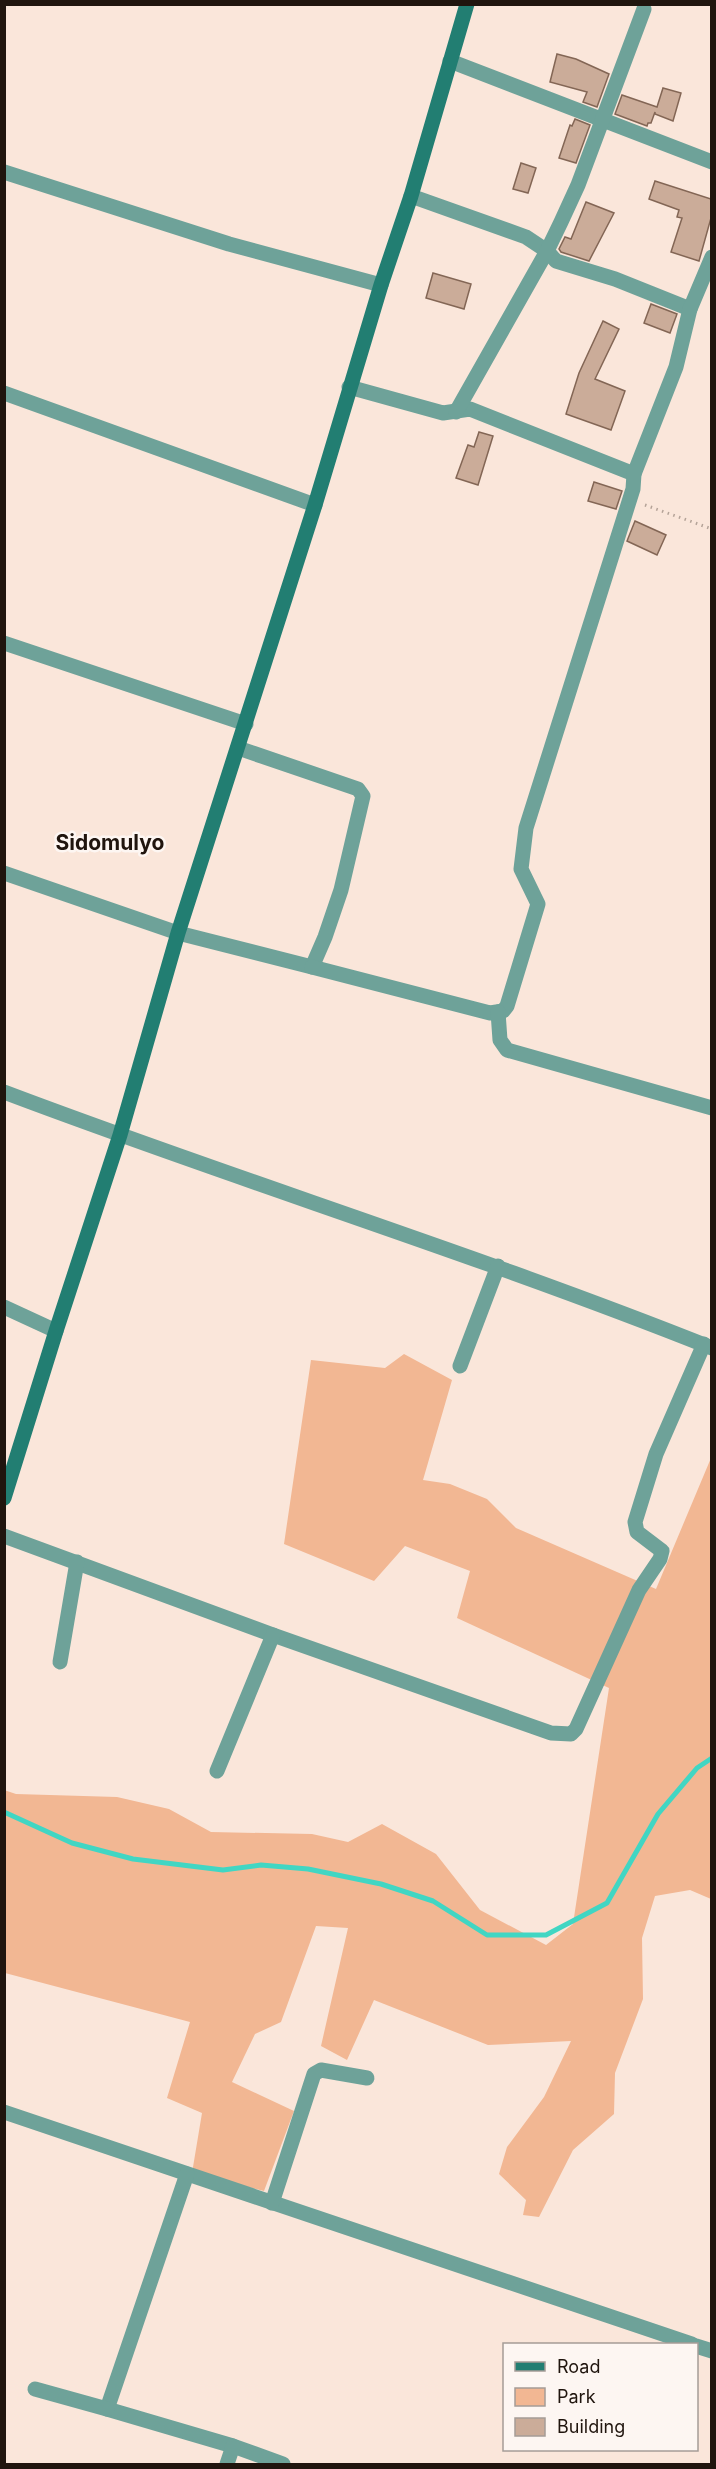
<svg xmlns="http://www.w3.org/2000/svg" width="716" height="2469" font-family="Inter,sans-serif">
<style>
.green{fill:#f2b793}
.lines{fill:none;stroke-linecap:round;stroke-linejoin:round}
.stream{stroke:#41d6c3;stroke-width:5}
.building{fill:#cbac99;stroke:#836655;stroke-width:1.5}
.path{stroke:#b4a398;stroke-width:3;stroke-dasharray:1.5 4.5;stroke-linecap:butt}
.street{stroke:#6ea299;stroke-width:15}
.secondary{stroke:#227e72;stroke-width:15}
.labels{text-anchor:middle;stroke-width:5;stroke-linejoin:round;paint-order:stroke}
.quarter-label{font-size:21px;font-weight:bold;fill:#20150e;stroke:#fdf6f2}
</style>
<rect width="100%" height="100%" fill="#fae6da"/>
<!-- green -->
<polygon class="green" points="404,1354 452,1380 423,1480 450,1484 487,1499 516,1528 656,1589 711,1458 711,1899 690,1890 655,1896 642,1938 643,1999 615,2073 614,2114 573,2150 539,2217 523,2215 526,2200 499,2174 507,2147 544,2097 571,2041 488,2045 374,2000 347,2060 321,2046 348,1928 316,1926 281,2022 255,2034 232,2082 294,2111 264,2191 192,2173 202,2113 167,2098 190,2022 5,1973 4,1790 16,1794 117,1797 169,1809 211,1832 312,1834 348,1842 382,1824 436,1854 480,1910 546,1945 573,1924 609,1688 457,1618 470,1571 405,1546 374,1581 284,1544 311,1360 385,1368"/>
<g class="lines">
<!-- stream -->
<polyline class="stream" points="4,1812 72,1843 133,1859 223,1870 261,1865 308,1869 381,1884 433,1901 487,1935 546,1935 607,1903 658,1814 697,1768 712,1758"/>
</g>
<!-- building -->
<g class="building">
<polygon points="557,54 576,59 609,74 597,107 583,102 587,92 550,82"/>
<polygon points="663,88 681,93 673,121 655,114 655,112 651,123 648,123 647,126 615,114 622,95 657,107"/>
<polygon points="575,119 590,125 576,163 559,158 570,125 572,126"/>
<polygon points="521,163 536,168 528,193 513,189"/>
<polygon points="655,181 711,199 711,218 699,261 671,252 682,218 677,217 679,210 649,199"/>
<polygon points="586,202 614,213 589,261 561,252 559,249 565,237 571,239"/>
<polygon points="433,273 471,284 464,309 426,298"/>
<polygon points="651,304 677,314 670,333 644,323"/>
<polygon points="603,321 619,329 595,379 625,391 611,430 566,414 579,373"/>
<polygon points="479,432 493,436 478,485 456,478 468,445 474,447"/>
<polygon points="594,482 622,491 616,509 588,501"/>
<polygon points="635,521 666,535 657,555 627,541"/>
</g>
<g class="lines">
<!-- path -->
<polyline class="path" points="645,505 712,529"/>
<!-- street -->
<g class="street">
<polyline points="450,61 712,162"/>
<polyline points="4,172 229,244 381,285"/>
<polyline points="411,196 526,237 547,251 556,261 615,279 690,309"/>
<polyline points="349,387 443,413 470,409 634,474"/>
<polyline points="4,393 315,505"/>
<polyline points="456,412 547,251 561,222 578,185 644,9"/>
<polyline points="4,643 246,724"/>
<polyline points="4,873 178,933 312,967 325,937 341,890 363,796 358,789 238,748"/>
<polyline points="312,967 490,1013 503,1011 507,1006 538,904 521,869 526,828 633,489 634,474 676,367 690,309 712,257"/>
<polyline points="498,1012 500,1040 507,1050 712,1108"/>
<path d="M4,1092C239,1181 479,1255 712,1348"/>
<polyline points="4,1307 56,1331"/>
<polyline points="460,1366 498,1266"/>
<polyline points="4,1536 273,1635 551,1733 571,1734 576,1729 639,1590 660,1559 662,1551 637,1532 635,1522 656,1454 704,1344"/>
<polyline points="60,1662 77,1562"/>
<polyline points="217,1771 273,1635"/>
<polyline points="4,2112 692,2344"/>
<polyline points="187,2174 107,2409 233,2446 283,2464"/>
<polyline points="272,2203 314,2074 321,2070 367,2078"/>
<polyline points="696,2346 712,2351"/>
<polyline points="35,2389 107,2409"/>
<polyline points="227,2464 233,2446"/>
</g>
<!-- secondary -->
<polyline class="secondary" points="4,1498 56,1331 120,1135 178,933 315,505 381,285 411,196 467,4"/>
</g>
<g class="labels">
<!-- quarter labels -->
<g class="quarter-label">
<text x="110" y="850">Sidomulyo</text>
</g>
</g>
<!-- border -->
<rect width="716" height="2469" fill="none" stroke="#20150e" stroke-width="12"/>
<!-- legend -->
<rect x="503" y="2343" width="195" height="108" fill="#fdf6f2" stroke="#a59c97" stroke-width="1.5"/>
<rect x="515" y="2362" width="30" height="9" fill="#227e72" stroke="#a59c97" stroke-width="1.5"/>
<text x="557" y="2373" font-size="18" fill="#20150e">Road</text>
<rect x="515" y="2388" width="30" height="18" fill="#f2b793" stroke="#a59c97" stroke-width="1.5"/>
<text x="557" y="2403" font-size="18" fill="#20150e">Park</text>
<rect x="515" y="2418" width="30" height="18" fill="#cbac99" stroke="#a59c97" stroke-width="1.5"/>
<text x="557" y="2433" font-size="18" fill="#20150e">Building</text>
</svg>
